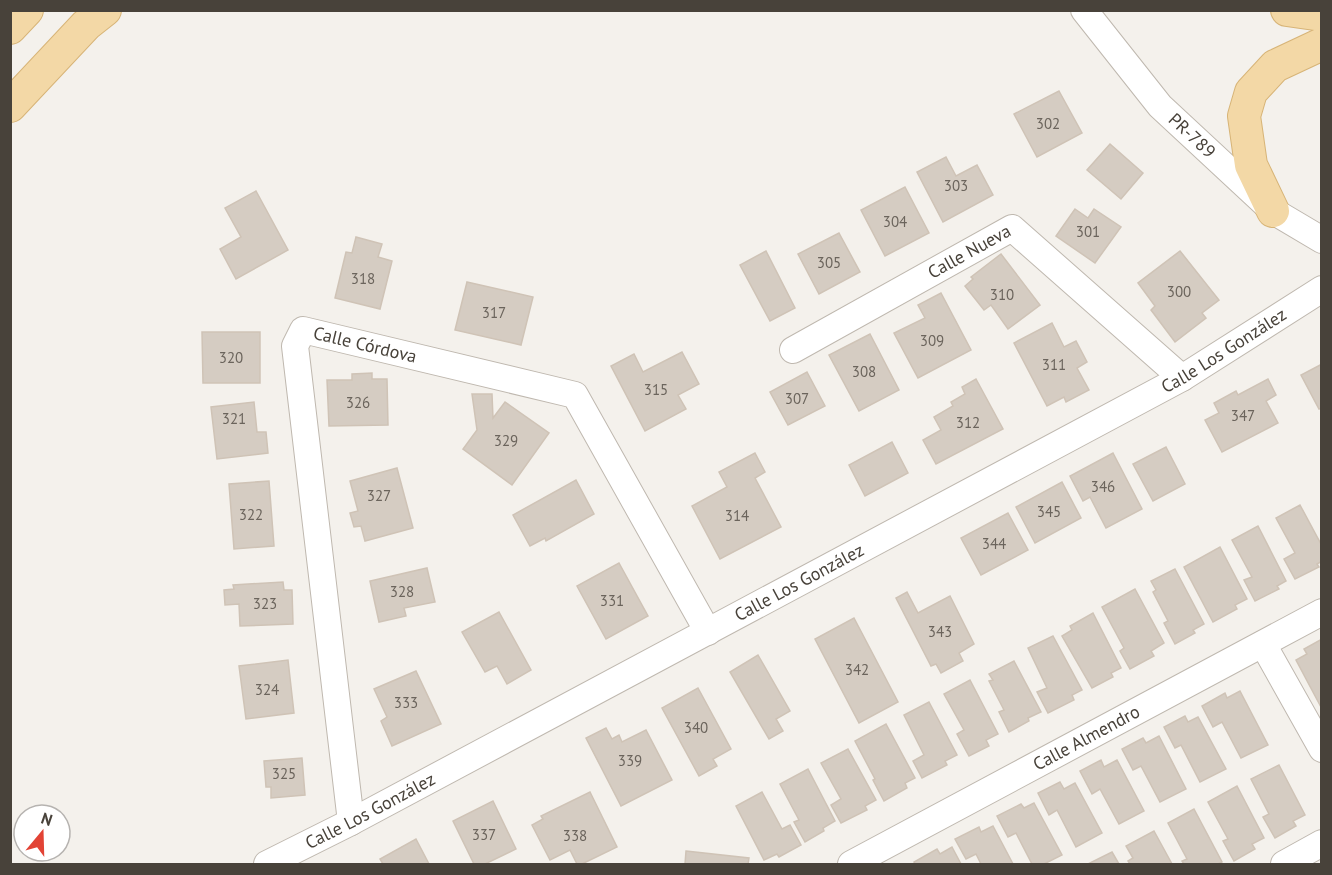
<svg xmlns="http://www.w3.org/2000/svg" width="1332" height="875" font-family="'PT Sans',sans-serif">
<style>
.building{fill:#d5ccc2;stroke:#cfc3b6;stroke-width:1.5}
.lines{fill:none;stroke-linecap:round;stroke-linejoin:round}
.minor-casing{stroke:#bfb8af;stroke-width:28}
.major-casing{stroke:#d7b477;stroke-width:34}
.minor{stroke:#fff;stroke-width:26}
.major{stroke:#f3d8a6;stroke-width:32}
.labels{text-anchor:middle;stroke-width:6;stroke-linejoin:round;paint-order:stroke}
.number-label{font-size:15px;fill:#6b645c}
.street-label{font-size:18px;fill:#48423a;stroke:#fff}
</style>
<rect width="100%" height="100%" fill="#f4f1ec"/>
<!-- building -->
<g class="building">
<polygon points="1059,91 1082,133 1037,157 1014,114"/>
<polygon points="1110,144 1143,173 1121,199 1087,170"/>
<polygon points="946,157 956,176 977,165 993,195 943,222 917,172"/>
<polygon points="905,187 929,233 885,256 861,210"/>
<polygon points="256,191 288,250 236,279 220,249 241,237 225,208"/>
<polygon points="1075,209 1088,218 1094,209 1121,227 1095,263 1056,236"/>
<polygon points="839,233 860,272 819,294 798,254"/>
<polygon points="356,237 382,244 378,257 392,261 380,309 335,298 346,252 352,253"/>
<polygon points="766,251 795,308 770,321 740,265"/>
<polygon points="1180,251 1219,300 1202,313 1206,318 1175,342 1151,310 1155,306 1138,283"/>
<polygon points="1001,254 1040,305 1008,329 991,305 984,310 965,286 973,279 971,277"/>
<polygon points="467,282 533,297 521,345 455,330"/>
<polygon points="941,293 971,350 918,378 894,333 925,318 918,305"/>
<polygon points="1052,323 1064,347 1076,341 1087,362 1077,368 1089,390 1066,402 1064,397 1047,406 1014,343"/>
<polygon points="202,332 260,332 260,383 203,383"/>
<polygon points="870,334 899,390 859,411 829,355"/>
<polygon points="682,352 699,384 678,395 686,409 645,431 611,366 634,354 643,372"/>
<polygon points="1322,364 1322,408 1319,409 1301,375"/>
<polygon points="807,372 825,406 788,425 770,392"/>
<polygon points="372,373 372,379 387,379 388,425 329,426 327,380 352,380 352,374"/>
<polygon points="976,379 1003,429 936,464 923,440 941,430 934,417 953,406 951,402 965,394 962,387"/>
<polygon points="1268,379 1276,395 1266,401 1278,423 1222,452 1205,420 1219,413 1214,403 1236,391 1238,395"/>
<polygon points="472,394 492,394 493,418 505,402 549,433 512,485 463,449 477,430"/>
<polygon points="254,402 257,432 266,432 268,453 217,459 211,407"/>
<polygon points="892,442 908,473 865,496 849,465"/>
<polygon points="1166,447 1185,484 1153,501 1133,464"/>
<polygon points="755,453 765,472 755,478 781,527 720,559 692,506 727,487 719,472"/>
<polygon points="1113,453 1142,509 1106,528 1090,497 1083,501 1070,476"/>
<polygon points="397,468 413,528 365,541 361,526 354,527 350,513 358,511 350,481"/>
<polygon points="576,480 594,514 546,541 545,538 530,546 513,515"/>
<polygon points="269,481 274,546 234,549 229,484"/>
<polygon points="1062,482 1081,518 1035,543 1016,507"/>
<polygon points="1300,505 1322,546 1322,561 1317,564 1319,567 1295,579 1284,559 1295,553 1276,518"/>
<polygon points="1008,513 1028,550 981,575 961,538"/>
<polygon points="1258,526 1286,581 1277,586 1279,589 1255,601 1244,580 1252,577 1232,540"/>
<polygon points="1220,547 1247,599 1235,605 1237,609 1213,622 1184,567"/>
<polygon points="619,563 648,616 606,639 577,586"/>
<polygon points="427,568 435,602 404,608 406,616 379,622 370,581"/>
<polygon points="1175,569 1204,624 1193,630 1195,633 1175,644 1164,623 1168,621 1153,592 1156,590 1151,581"/>
<polygon points="283,582 284,590 292,590 293,624 240,626 239,604 225,605 224,590 234,589 233,585"/>
<polygon points="1135,589 1164,643 1151,651 1154,656 1130,669 1120,651 1124,648 1102,607"/>
<polygon points="907,592 918,613 950,596 974,644 959,653 963,661 941,673 936,664 931,666 896,598"/>
<polygon points="499,612 531,670 507,684 497,666 485,672 462,632"/>
<polygon points="1093,613 1121,668 1111,673 1113,677 1092,688 1062,636 1072,630 1070,626"/>
<polygon points="854,618 898,702 859,723 815,639"/>
<polygon points="1053,636 1082,690 1072,695 1074,700 1048,713 1037,692 1047,688 1028,648"/>
<polygon points="1322,639 1322,709 1296,660 1307,654 1304,649"/>
<polygon points="758,655 790,711 776,719 783,731 769,739 730,672"/>
<polygon points="288,660 294,713 246,719 239,666"/>
<polygon points="1014,661 1041,712 1028,718 1029,721 1009,732 999,712 1004,710 989,681 993,680 989,674"/>
<polygon points="416,671 441,724 392,746 381,721 387,717 374,689"/>
<polygon points="970,680 998,734 986,740 989,746 969,756 957,734 964,730 944,694"/>
<polygon points="698,688 731,749 713,759 717,766 699,776 662,708"/>
<polygon points="1240,691 1268,745 1241,758 1222,722 1213,727 1202,706 1225,693 1227,698"/>
<polygon points="929,702 957,755 945,761 947,765 922,778 913,761 924,755 904,715"/>
<polygon points="1185,716 1188,722 1198,717 1226,769 1200,782 1181,745 1175,748 1164,727"/>
<polygon points="886,724 915,778 905,783 907,788 884,801 873,780 875,779 855,741"/>
<polygon points="606,728 612,739 619,735 622,742 646,730 672,780 621,806 586,738"/>
<polygon points="1159,736 1186,789 1160,802 1141,766 1133,770 1122,749 1143,738 1146,743"/>
<polygon points="848,749 876,800 865,806 867,810 841,823 831,805 841,799 821,763"/>
<polygon points="302,758 305,795 271,798 271,787 266,787 264,761"/>
<polygon points="1101,760 1104,767 1117,760 1144,811 1119,824 1100,789 1092,794 1080,771"/>
<polygon points="1279,765 1305,815 1293,821 1296,826 1275,838 1263,817 1269,814 1251,779"/>
<polygon points="808,769 835,821 823,828 824,831 805,842 794,822 799,820 780,784"/>
<polygon points="1060,782 1064,789 1075,783 1102,833 1076,847 1057,810 1049,815 1038,793"/>
<polygon points="1237,786 1264,838 1252,844 1255,849 1234,861 1223,841 1228,839 1208,802"/>
<polygon points="590,792 617,847 582,864 577,864 570,850 550,860 532,825 543,819 541,816"/>
<polygon points="762,792 782,829 790,825 801,845 779,857 777,854 764,860 736,806"/>
<polygon points="493,801 516,849 485,864 474,864 453,821"/>
<polygon points="1034,803 1062,855 1044,864 1032,864 1016,833 1008,837 997,816 1021,804 1024,808"/>
<polygon points="1194,809 1222,862 1218,864 1184,864 1182,861 1187,859 1168,823"/>
<polygon points="993,826 1013,864 981,864 976,854 966,859 955,839 979,827 981,832"/>
<polygon points="1154,831 1172,864 1130,864 1128,861 1133,858 1126,846"/>
<polygon points="416,839 429,864 383,864 380,859"/>
<polygon points="952,847 961,864 915,864 914,862 937,849 940,854"/>
<polygon points="686,851 749,858 748,864 685,864"/>
<polygon points="1112,852 1119,864 1088,864"/>
</g>
<g class="lines">
<defs>
<g id="minor">
<path id="s1" d="M1084,10L1160,106L1273,211L1322,240"/>
<path id="s2" d="M793,350L1012,228L1182,378"/>
<polyline points="1263,644 1322,749"/>
<path id="s3" d="M351,822L295,346L303,330L575,395L708,632"/>
<path id="s4" d="M267,864L351,822L1182,378L1322,289"/>
<path id="s5" d="M851,864L1322,612"/>
<polyline points="1284,864 1322,843"/>
</g>
<g id="major">
<polyline points="1287,10 1322,15"/>
<polyline points="10,28 27,10"/>
<polyline points="10,106 86,25 105,10"/>
<polyline points="1273,211 1251,165 1244,116 1251,92 1275,66 1322,44"/>
</g>
</defs>
<!-- minor casing -->
<use href="#minor" class="minor-casing"/>
<!-- major casing -->
<use href="#major" class="major-casing"/>
<!-- minor -->
<use href="#minor" class="minor"/>
<!-- major -->
<use href="#major" class="major"/>
</g>
<g class="labels">
<!-- number labels -->
<g class="number-label">
<text x="1048" y="129">302</text>
<text x="956" y="191">303</text>
<text x="895" y="227">304</text>
<text x="1088" y="237">301</text>
<text x="829" y="268">305</text>
<text x="363" y="284">318</text>
<text x="1179" y="297">300</text>
<text x="1002" y="300">310</text>
<text x="494" y="318">317</text>
<text x="932" y="346">309</text>
<text x="231" y="363">320</text>
<text x="1054" y="370">311</text>
<text x="864" y="377">308</text>
<text x="656" y="395">315</text>
<text x="797" y="404">307</text>
<text x="358" y="408">326</text>
<text x="1243" y="421">347</text>
<text x="234" y="424">321</text>
<text x="968" y="428">312</text>
<text x="506" y="446">329</text>
<text x="1103" y="492">346</text>
<text x="379" y="501">327</text>
<text x="1049" y="517">345</text>
<text x="251" y="520">322</text>
<text x="737" y="521">314</text>
<text x="994" y="549">344</text>
<text x="402" y="597">328</text>
<text x="612" y="606">331</text>
<text x="265" y="609">323</text>
<text x="940" y="637">343</text>
<text x="857" y="675">342</text>
<text x="267" y="695">324</text>
<text x="406" y="708">333</text>
<text x="696" y="733">340</text>
<text x="630" y="766">339</text>
<text x="284" y="779">325</text>
<text x="484" y="840">337</text>
<text x="575" y="841">338</text>
</g>
<!-- street labels -->
<g class="street-label">
<text dy="6" stroke="none"><textPath href="#s1" startOffset="166">PR-789</textPath></text>
<text dy="6" stroke="none"><textPath href="#s2" startOffset="202">Calle Nueva</textPath></text>
<text dy="6" stroke="none"><textPath href="#s3" startOffset="561">Calle Córdova</textPath></text>
<text dy="6" stroke="none"><textPath href="#s4" startOffset="1086">Calle Los González</textPath></text>
<text dy="6" stroke="none"><textPath href="#s4" startOffset="602">Calle Los González</textPath></text>
<text dy="6" stroke="none"><textPath href="#s5" startOffset="267">Calle Almendro</textPath></text>
<text dy="6" stroke="none"><textPath href="#s4" startOffset="116">Calle Los González</textPath></text>
</g>
</g>
<!-- border -->
<rect width="1332" height="875" fill="none" stroke="#48423a" stroke-width="24"/>
<!-- north arrow -->
<g transform="translate(42 833) rotate(19)"><circle r="28" fill="#ffffff" stroke="#b6b3b0" stroke-width="1.5"/>
<path d="M0-4.5L10 22L0 15L-10 22Z" fill="#e24335"/>
<text y="-9" font-size="16" font-weight="bold" text-anchor="middle" fill="#48423a">N</text>
</g>
</svg>
